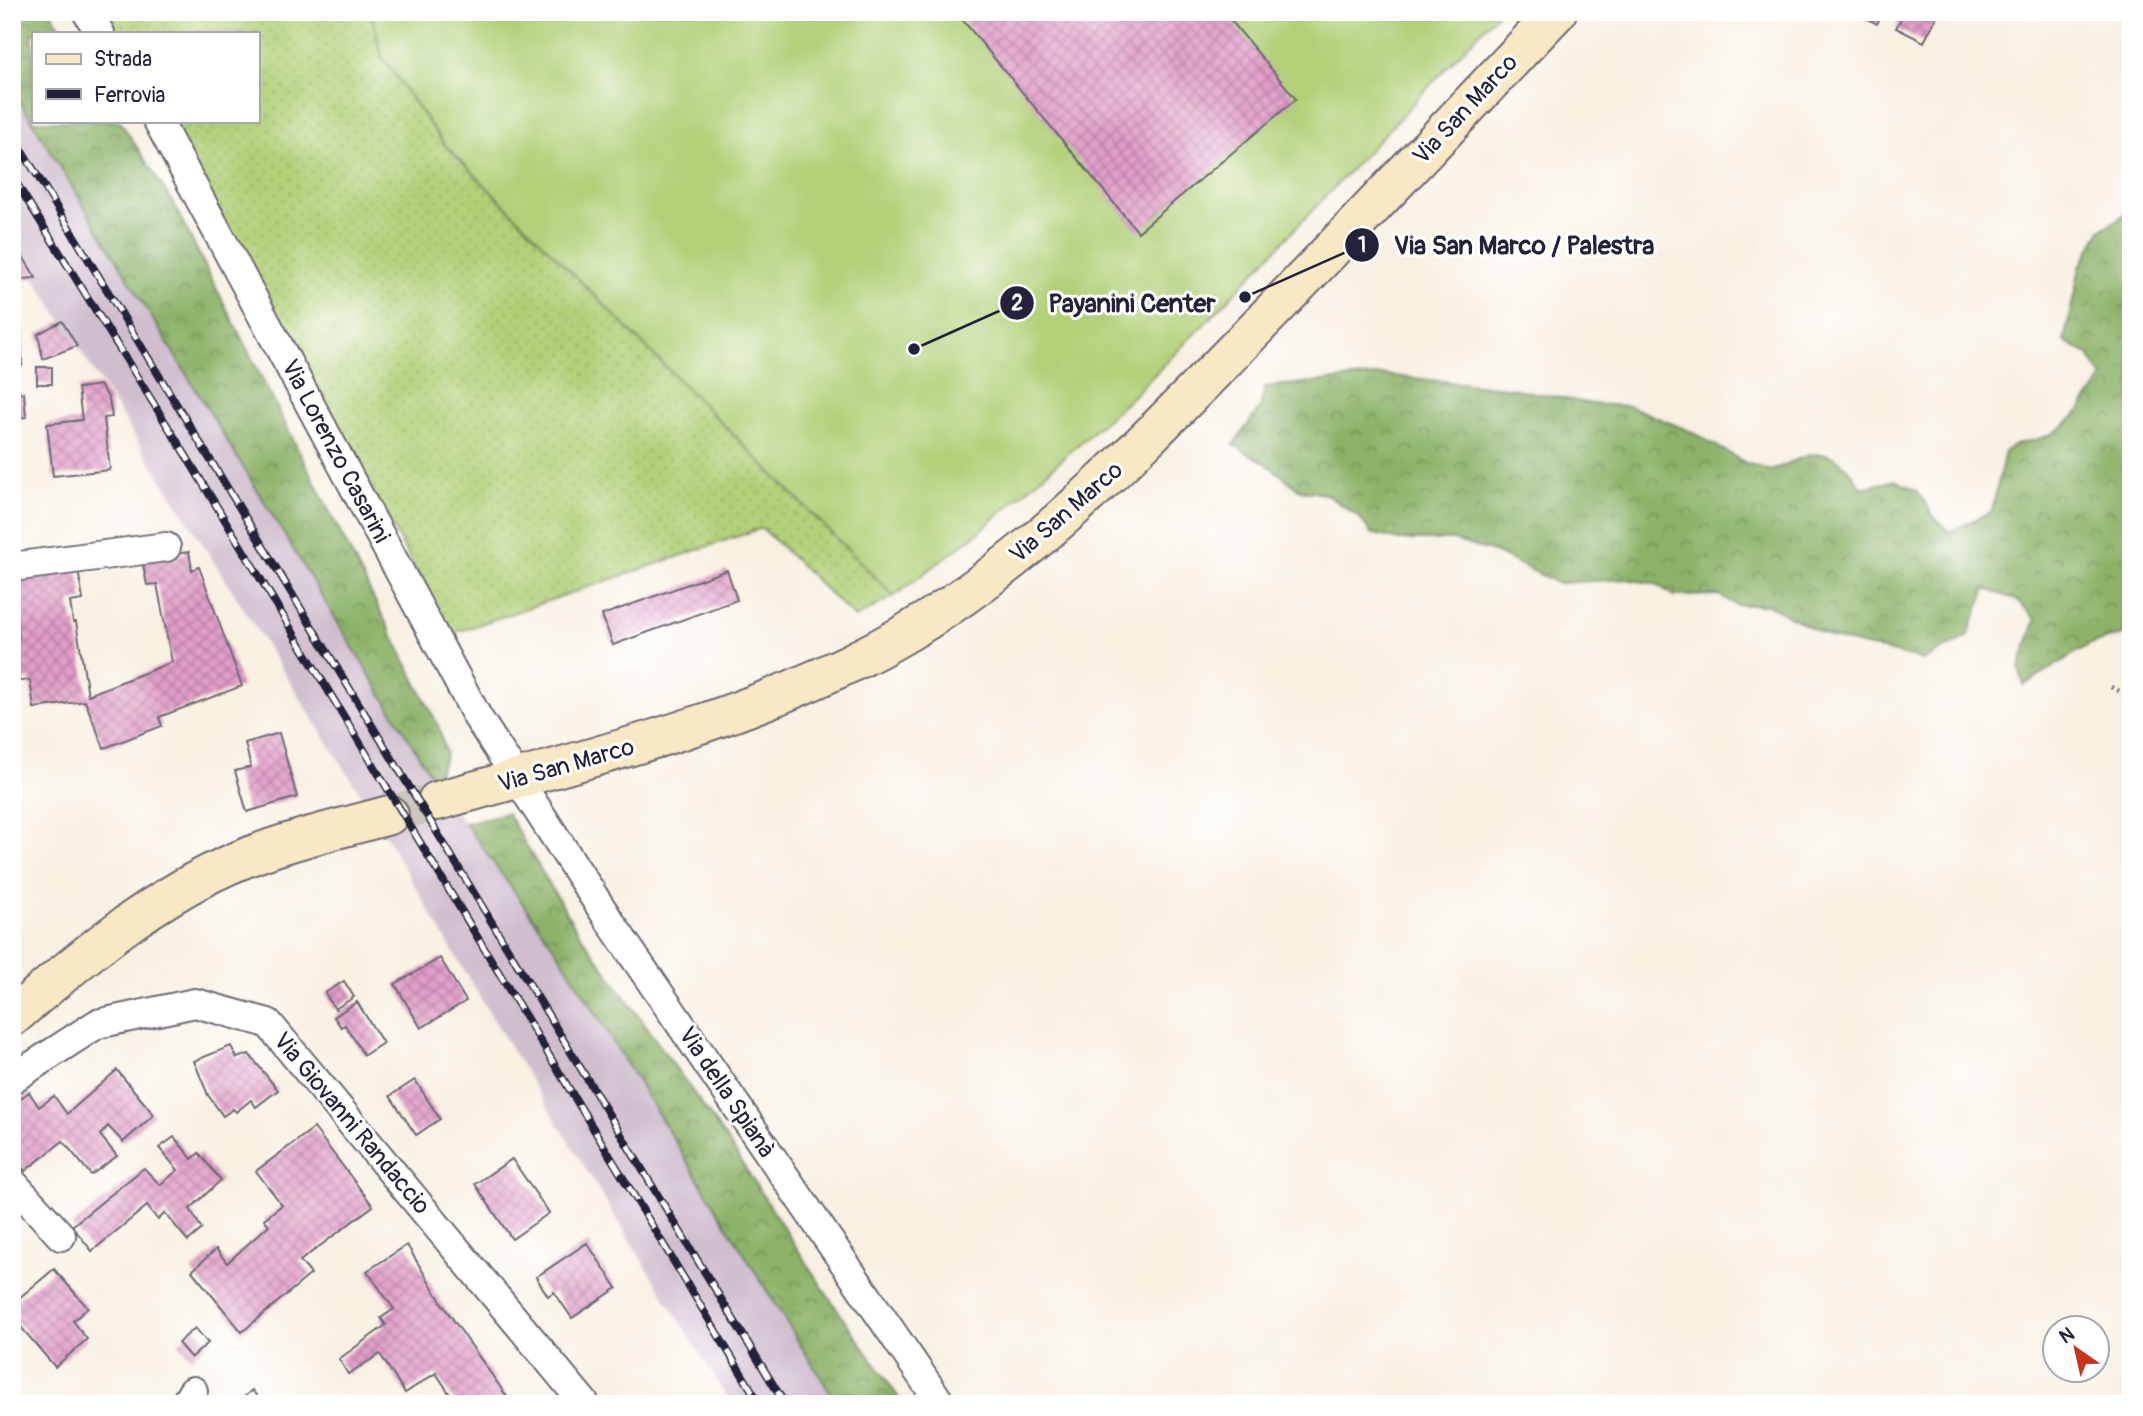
<svg xmlns="http://www.w3.org/2000/svg" width="2143" height="1416" font-family="Pangolin,sans-serif">
<style>
.railway{fill:#d0bdce}
.grass{fill:url(#grass-dots);stroke:#6a7959;stroke-width:2}
.forest{fill:url(#forest-crowns);stroke:#576a52;stroke-width:2}
.garden{fill:#b1d077;stroke:#6a7959;stroke-width:2}
.building{fill:url(#building-cross-hatch)}
.lines{fill:none;stroke-linecap:round;stroke-linejoin:round}
.secondary-tunnel{stroke:#cdc7c0;stroke-width:38;stroke-dasharray:38 19;stroke-linecap:butt}
.minor-casing{stroke:#6d6a75;stroke-width:32}
.secondary-casing{stroke:#6d6a75;stroke-width:42}
.path{stroke:#6d6a75;stroke-width:4.5;stroke-dasharray:2 5;stroke-linecap:butt}
.minor{stroke:#fff;stroke-width:28}
.secondary{stroke:#f8e8c3;stroke-width:38}
.rail-casing{stroke:#22223b;stroke-width:8}
.rail{stroke:#fff;stroke-width:5;stroke-dasharray:16;stroke-linecap:butt}
.labels{text-anchor:middle;stroke-width:6;stroke-linejoin:round;paint-order:stroke}
.street-label{font-size:24px;fill:#22223b;stroke:#fff}
.leader{fill:none;stroke:#22223b;stroke-width:2.5}
.callout-dot{fill:#22223b;stroke:#fff;stroke-width:2.5}
.mark-label{font-size:21px;text-anchor:middle;font-weight:bold;fill:#fff}
.callout-label{font-size:26px;text-anchor:middle;font-weight:bold;fill:#22223b;stroke:#fff;stroke-width:6;stroke-linejoin:round;paint-order:stroke}
</style>
<defs>
<pattern id="grass-dots" width="8" height="8" patternUnits="userSpaceOnUse" patternTransform="scale(1.75)"><rect width="8" height="8" fill="#b1d077"/><path d="M2 2h.1M6 6h.1" fill="none" stroke="#98b268" stroke-width="1.8" stroke-linecap="round"/></pattern>
<pattern id="forest-crowns" width="20" height="18" patternUnits="userSpaceOnUse" patternTransform="scale(1.75)"><rect width="20" height="18" fill="#8cb268"/><path d="M2 6a3 3 0 1 1 6 0M12 15a3 3 0 1 1 6 0" fill="none" stroke="#729057"/></pattern>
<pattern id="building-cross-hatch" width="8" height="8" patternUnits="userSpaceOnUse" patternTransform="scale(1.75)"><rect width="8" height="8" fill="#e29ec8"/><path d="M0 0l8 8M0 8l8-8" fill="none" stroke="#b780a4"/></pattern>
</defs>
<rect width="100%" height="100%" fill="#fff"/>
<filter id="ink" filterUnits="userSpaceOnUse"><feTurbulence type="fractalNoise" baseFrequency=".0143" numOctaves="2"/><feDisplacementMap in="SourceGraphic" scale="14" xChannelSelector="R" yChannelSelector="G"/><feConvolveMatrix kernelMatrix="1 2 1 2 8 2 1 2 1" color-interpolation-filters="sRGB"/></filter>
<filter id="wash" filterUnits="userSpaceOnUse"><feTurbulence type="fractalNoise" baseFrequency=".00686" numOctaves="4" result="noise"/><feDisplacementMap in="SourceGraphic" scale="28" xChannelSelector="R" yChannelSelector="G"/><feGaussianBlur stdDeviation="1.57" result="paint"/><feColorMatrix in="noise" values="0 0 0 0 0 0 0 0 0 0 0 0 0 0 0 0 0 1.4 0 .05"/><feComposite in="paint" operator="in"/></filter>
<g filter="url(#wash)">
<rect width="100%" height="100%" fill="#f8f0e1"/>
<!-- railway -->
<polygon class="railway" points="12,88 435,782 559,954 837,1404 731,1404 479,996 365,801 12,242"/>
<!-- grass -->
<polygon class="grass" points="105,12 371,12 382,57 445,145 894,596 855,618 762,528 451,634 170,121 257,121 257,33 118,33"/>
<!-- forest -->
<g class="forest">
<polygon points="12,12 51,12 64,33 33,33 33,121 120,121 173,203 438,725 446,754 435,782 12,88"/>
<path d="M2131,210V612L2123,635L2090,644L2024,685L2019,668L2036,619L2015,599L1986,589L1967,637L1923,660L1829,637L1768,605H1736L1719,595L1674,596L1656,584L1627,579L1557,583L1497,553L1453,540H1399L1371,533L1359,517L1326,494L1300,490L1264,462L1233,445L1260,408L1265,387L1384,375L1516,389L1592,404L1629,406L1692,432L1746,463L1771,471C1817,450 1831,441 1862,488L1895,480L1918,491L1934,517L1950,532L1992,511L2005,451C2020,441 2026,443 2041,438C2071,429 2086,402 2103,378L2088,354L2064,341L2080,267L2101,230Z"/>
<polygon points="507,813 575,927 725,1137 824,1290 903,1404 837,1404 559,954 465,823"/>
</g>
<!-- garden -->
<polygon class="garden" points="371,12 1499,12 1229,299 1130,399 978,533 894,596 445,145 382,57"/>
<g id="blocks">
<!-- building -->
<g class="building">
<polygon points="956,12 1224,12 1296,99 1138,232"/>
<polygon points="1855,12 1883,12 1877,24"/>
<polygon points="1904,12 1939,12 1924,42 1896,28"/>
<polygon points="12,247 17,247 36,278 12,280"/>
<polygon points="12,320 21,320 22,365 12,365"/>
<polygon points="62,321 77,346 43,359 38,334"/>
<rect x="37" y="367" width="15" height="17"/>
<polygon points="100,385 109,399 112,417 104,418 110,470 53,476 47,424 82,420 78,388"/>
<polygon points="24,393 26,417 12,418 12,394"/>
<polygon points="189,552 192,570 199,567 242,686 159,717 162,726 104,748 85,701 34,708 30,680 12,682 12,640 19,639 12,579 78,569 83,600 70,602 73,622 76,622 88,695 172,662 157,584 147,585 142,559"/>
<polygon points="727,570 737,600 613,645 602,615"/>
<polygon points="279,733 297,797 247,812 235,771 251,767 245,743"/>
<polygon points="440,958 466,1001 421,1028 395,984"/>
<polygon points="344,981 354,997 335,1009 325,993"/>
<polygon points="357,1002 383,1043 364,1055 345,1025 341,1027 334,1017"/>
<polygon points="231,1046 237,1058 249,1054 278,1090 256,1107 251,1100 236,1112 233,1109 223,1116 208,1095 194,1061"/>
<polygon points="117,1070 154,1115 123,1142 108,1126 100,1135 117,1156 91,1175 63,1141 25,1171 12,1155 12,1105 29,1092 39,1107 54,1096 67,1114"/>
<polygon points="415,1080 440,1119 416,1135 390,1096"/>
<polygon points="314,1128 373,1206 300,1261 311,1274 242,1332 192,1271 216,1249 227,1263 269,1225 264,1219 282,1205 256,1171"/>
<polygon points="174,1137 192,1159 199,1153 221,1180 190,1209 202,1229 188,1241 165,1213 158,1220 147,1206 92,1251 72,1226 144,1168 160,1185 178,1170 159,1148"/>
<polygon points="512,1159 549,1213 512,1239 475,1184"/>
<polygon points="587,1243 617,1288 572,1318 554,1292 548,1296 536,1277"/>
<polygon points="407,1245 443,1305 512,1404 456,1404 436,1373 405,1393 380,1354 348,1374 339,1359 386,1325 381,1318 394,1309 367,1271"/>
<polygon points="54,1269 88,1308 73,1321 87,1339 55,1367 14,1319 17,1317 12,1312 12,1304"/>
<polygon points="195,1328 208,1343 191,1358 178,1343"/>
<polygon points="252,1390 263,1404 236,1404"/>
</g>
</g>
</g>
<g filter="url(#ink)">
<use href="#blocks" fill-opacity="0" stroke="#6d6a75" stroke-width="2"/>
<g class="lines">
<!-- secondary-tunnel -->
<polyline class="secondary-tunnel" points="389,815 437,801"/>
<defs>
<g id="minor">
<polyline points="87,12 100,33"/>
<polyline points="158,121 478,718 611,923 941,1404"/>
<polyline points="12,567 166,547"/>
<polyline points="12,1079 97,1024 195,1003 268,1023 585,1404"/>
<polyline points="12,1182 61,1236"/>
<polyline points="185,1404 193,1391"/>
</g>
<g id="secondary">
<path d="M437,801C586,759 738,723 876,650C1010,579 1116,471 1221,364C1335,248 1445,130 1557,12"/>
<path d="M12,1017C82,957 155,895 240,860C288,840 339,829 389,815"/>
</g>
</defs>
<!-- minor casing -->
<use href="#minor" class="minor-casing"/>
<!-- secondary casing -->
<use href="#secondary" class="secondary-casing"/>
<!-- path -->
<polyline class="path" points="2111,687 2131,697"/>
<!-- minor -->
<use href="#minor" class="minor"/>
<!-- secondary -->
<use href="#secondary" class="secondary"/>
<defs>
<g id="rail">
<polyline points="12,134 785,1404"/>
<polyline points="12,176 185,454 760,1404"/>
</g>
</defs>
<!-- rail casing -->
<use href="#rail" class="rail-casing"/>
<!-- rail -->
<use href="#rail" class="rail"/>
</g>
</g>
<g class="labels">
<!-- street labels -->
<g class="street-label">
<text transform="translate(1465 109) rotate(-47)" y="8">Via San Marco</text>
<text transform="translate(336 451) rotate(62)" y="8">Via Lorenzo Casarini</text>
<text transform="translate(1066 512) rotate(-41)" y="8">Via San Marco</text>
<text transform="translate(566 765) rotate(-16)" y="8">Via San Marco</text>
<text transform="translate(727 1092) rotate(56)" y="8">Via della Spianà</text>
<text transform="translate(352 1123) rotate(50)" y="8">Via Giovanni Randaccio</text>
</g>
</g>
<!-- callouts -->
<path class="leader" d="M1245 297L1362 245M914 349L1017 303"/>
<g class="callout-dot">
<circle cx="1245" cy="297" r="7"/>
<circle cx="914" cy="349" r="7"/>
<circle cx="1362" cy="245" r="18"/>
<circle cx="1017" cy="303" r="18"/>
</g>
<g class="mark-label">
<text x="1362" y="252">1</text>
<text x="1017" y="310">2</text>
</g>
<g class="callout-label">
<text x="1524" y="254">Via San Marco / Palestra</text>
<text x="1132" y="312">Payanini Center</text>
</g>
<!-- margin -->
<rect width="2143" height="1416" fill="none" stroke="#fff" stroke-width="42"/>
<!-- legend -->
<rect x="32" y="32" width="228" height="91" fill="#ffffff" stroke="#a7a7b1" stroke-width="2"/>
<rect x="46" y="54" width="35" height="10" fill="#f8e8c3" stroke="#a7a7b1" stroke-width="2"/>
<text x="94" y="66" font-size="21" fill="#22223b">Strada</text>
<rect x="46" y="89" width="35" height="10" fill="#22223b" stroke="#a7a7b1" stroke-width="2"/>
<text x="94" y="102" font-size="21" fill="#22223b">Ferrovia</text>
<!-- north arrow -->
<g transform="translate(2076 1349) rotate(326)"><circle r="33" fill="#ffffff" stroke="#a7a7b1" stroke-width="2"/>
<path d="M0-5L12 26L0 18L-12 26Z" fill="#c8321e"/>
<text y="-10" font-size="19" font-weight="bold" text-anchor="middle" fill="#22223b">N</text>
</g>
</svg>
